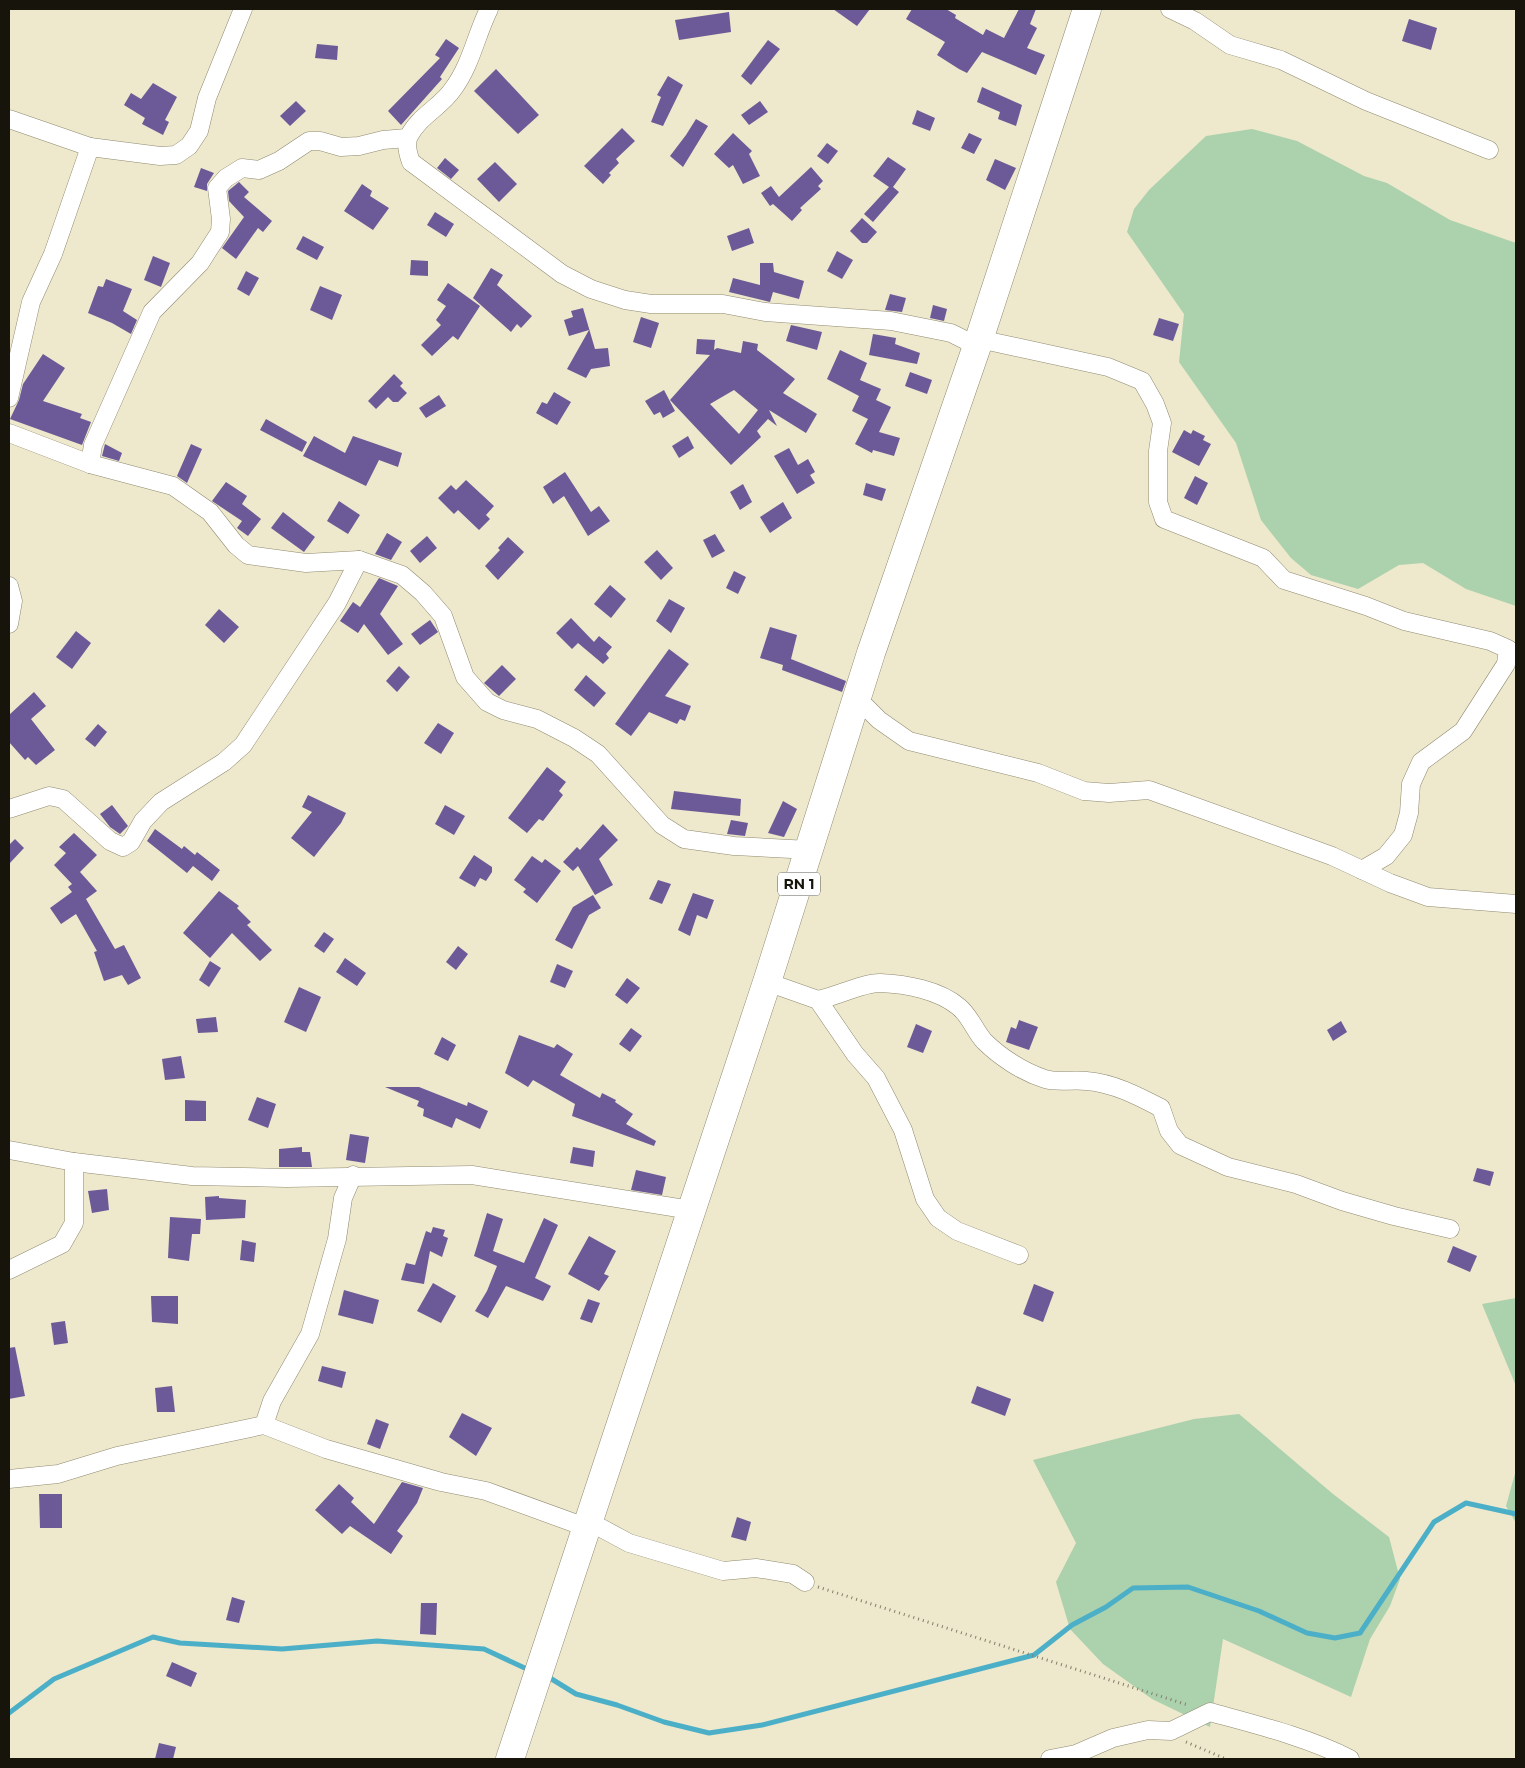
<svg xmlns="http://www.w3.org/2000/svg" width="1525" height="1768" font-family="Montserrat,sans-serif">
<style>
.green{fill:#acd1ad}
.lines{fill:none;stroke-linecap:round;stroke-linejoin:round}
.stream{stroke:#4cafc8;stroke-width:5}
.building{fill:#6c5a98;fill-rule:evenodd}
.minor-casing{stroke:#8f8a70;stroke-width:19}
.primary-casing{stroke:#8f8a70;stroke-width:29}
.path{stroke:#827e6b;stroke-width:3;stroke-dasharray:1 4;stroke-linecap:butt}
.minor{stroke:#fff;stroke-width:18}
.primary{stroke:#fff;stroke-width:28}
.labels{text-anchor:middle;stroke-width:4;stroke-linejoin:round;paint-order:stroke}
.shield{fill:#fff;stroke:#5d5b54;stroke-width:1}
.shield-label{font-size:14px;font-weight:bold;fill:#17150b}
</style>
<rect width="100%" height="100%" fill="#eee8cc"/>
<!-- green -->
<g class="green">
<polygon points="1252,129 1297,141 1364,176 1387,183 1450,220 1516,243 1516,606 1466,589 1423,563 1399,565 1358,589 1311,575 1291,558 1261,520 1236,443 1179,362 1184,314 1127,232 1134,209 1149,190 1206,136"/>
<polygon points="1516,1298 1516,1386 1482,1304"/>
<polygon points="1239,1414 1333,1494 1389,1537 1400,1579 1390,1606 1370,1639 1351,1697 1223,1639 1210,1727 1152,1699 1103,1664 1070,1629 1056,1582 1076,1543 1033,1460 1194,1419"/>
<polygon points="1516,1470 1516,1523 1506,1506"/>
</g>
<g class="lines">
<!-- stream -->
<g class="stream">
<polyline points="550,1678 576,1694 617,1705 664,1722 709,1733 762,1725 1034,1655 1072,1625 1106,1607 1133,1588 1188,1587 1259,1611 1307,1633 1335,1638 1360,1633 1434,1522 1466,1503 1516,1514"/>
<polyline points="9,1713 54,1679 153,1637 180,1643 282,1649 377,1641 484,1649 529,1670"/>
</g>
</g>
<!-- building -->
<g class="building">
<polygon points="833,9 870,9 857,26"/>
<polygon points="912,9 946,9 956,15 955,18 983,35 986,29 1004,38 1019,9 1036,9 1030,24 1037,28 1027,48 1045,55 1036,75 982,52 967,73 959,69 937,55 945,42 906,19"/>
<polygon points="729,12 731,32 679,40 675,20"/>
<polygon points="1409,19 1437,28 1431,50 1402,41"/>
<polygon points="446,39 459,48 440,77 442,79 401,125 388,111 440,58 435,55"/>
<polygon points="768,40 780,49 751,85 741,76"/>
<polygon points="317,44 338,46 337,60 315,58"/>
<polygon points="496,69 539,115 518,134 474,91"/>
<polygon points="668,76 683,85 663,126 651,122 661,97 657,95"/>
<polygon points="153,83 177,97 165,120 169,122 163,135 142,124 145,118 124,105 131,93 141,99"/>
<polygon points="982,87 1022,105 1016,126 998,119 1000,112 977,102"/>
<polygon points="296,101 306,111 290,126 280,116"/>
<polygon points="760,101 768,112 749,125 741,115"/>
<polygon points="917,110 935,118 930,131 912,124"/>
<polygon points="696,119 708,126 683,167 670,156 686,135"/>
<polygon points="622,128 635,141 616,159 619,163 609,173 611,175 603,184 584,166"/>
<polygon points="733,133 752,151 749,154 760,176 743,184 733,165 729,168 714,154"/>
<polygon points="969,133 982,139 974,154 961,148"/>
<polygon points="827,143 838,151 828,164 817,156"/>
<polygon points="888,157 906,169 893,187 899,192 873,222 864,214 889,187 873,176"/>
<polygon points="445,158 459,170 451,179 437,168"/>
<polygon points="995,159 1016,168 1005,190 986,180"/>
<polygon points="495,162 517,184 499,202 477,179"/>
<polygon points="811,167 823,181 818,186 821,189 800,208 802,210 792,221 773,204 770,206 761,193 771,186 779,197"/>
<polygon points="201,168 214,173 207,184 207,191 194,187"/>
<polygon points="239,182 249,192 244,197 272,221 263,232 258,228 236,259 222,248 244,217 229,201 228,191"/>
<polygon points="362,184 372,191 370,196 389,208 373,230 344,211"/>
<polygon points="435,212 454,224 446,237 427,225"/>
<polygon points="862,218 877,232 867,243 862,243 850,231"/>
<polygon points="749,228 754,243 732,251 727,236"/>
<polygon points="303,236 324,247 317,260 296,249"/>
<polygon points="837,251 853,260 842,279 827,271"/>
<polygon points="153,256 170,263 161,287 144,280"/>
<polygon points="411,260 428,261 428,276 410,275"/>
<polygon points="760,263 773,263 774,272 804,281 799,299 773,292 770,302 766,301 729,292 733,278 760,285"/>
<polygon points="491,268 503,275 497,285 532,316 521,328 517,324 511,332 473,298"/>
<polygon points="246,271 259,278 249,296 237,289"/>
<polygon points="106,279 132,289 123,311 137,320 131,334 112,323 88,313 98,286 103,287"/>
<polygon points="448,283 480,306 458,340 453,336 432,356 421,345 441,325 436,320 446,306 437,300"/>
<polygon points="320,286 342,295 332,320 310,310"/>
<polygon points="890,294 906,298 902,312 885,310"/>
<polygon points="933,305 947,309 944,321 930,318"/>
<polygon points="583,308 595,349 608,348 610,366 591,369 586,378 567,369 589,330 569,336 564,320 573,317 571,311"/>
<polygon points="641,317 659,323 651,348 633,342"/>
<polygon points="1159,318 1179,324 1173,341 1153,335"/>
<polygon points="791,325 822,332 817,350 786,341"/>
<polygon points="873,334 896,338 895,344 920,353 917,364 869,355"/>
<path d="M697,339L715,340L714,350L717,348L741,353L743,341L758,344L757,350L795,379L783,393L817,414L806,433L769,410L777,426L768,419L757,431L761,437L731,465L670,400L710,355L696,354ZM734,390L758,410L739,434L710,404Z"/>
<polygon points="840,350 867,363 860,380 881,389 876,400 891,407 879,432 900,438 894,456 873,450 872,453 855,444 868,419 852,411 859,396 827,379"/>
<polygon points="43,354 65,368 43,401 82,414 80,418 91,422 82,445 10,419 19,400 23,384"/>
<polygon points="910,372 932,380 927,394 905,386"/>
<polygon points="394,374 403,383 400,386 407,393 398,402 393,402 388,397 376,409 368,401"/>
<polygon points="664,390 675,411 663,418 660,412 654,415 645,401"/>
<polygon points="554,392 571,402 557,425 536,413 542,402 547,404"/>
<polygon points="439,395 446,406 426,418 419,408"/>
<polygon points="266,419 307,442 302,452 260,430"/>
<polygon points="1184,430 1191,434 1193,430 1205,436 1203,440 1211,444 1199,466 1172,452"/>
<polygon points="314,436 345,453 353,436 402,453 398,467 379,460 366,486 303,456"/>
<polygon points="688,436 694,448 679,458 672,446"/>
<polygon points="105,444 122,453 119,461 102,456"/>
<polygon points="191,444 202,449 187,483 177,476"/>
<polygon points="789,448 798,465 808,459 815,472 810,475 815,483 797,494 774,456"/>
<polygon points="565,472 591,512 599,506 610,521 588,536 564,496 553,504 543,487"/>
<polygon points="1195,476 1208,483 1197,505 1184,498"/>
<polygon points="466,480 494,506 486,515 490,519 479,530 458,510 454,514 438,498 451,485 456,490"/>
<polygon points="226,482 247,496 242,504 261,519 248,536 237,528 242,521 212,501"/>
<polygon points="866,483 886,489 882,501 863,495"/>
<polygon points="743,484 752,502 740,510 730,492"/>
<polygon points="339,501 360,515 348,534 327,521"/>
<polygon points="783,502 792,518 770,533 760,517"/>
<polygon points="283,512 315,537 304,552 271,528"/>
<polygon points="387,533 402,542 391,560 375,554"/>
<polygon points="715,534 725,551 712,558 703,540"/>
<polygon points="427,536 437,548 420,563 410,551"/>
<polygon points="508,537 524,552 498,580 485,566 500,550 498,548"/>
<polygon points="657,550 673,568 661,580 644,562"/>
<polygon points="734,571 746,577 738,594 726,588"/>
<polygon points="379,578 398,586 380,614 403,644 388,655 364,624 358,633 340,621 353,602 360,607"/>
<polygon points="610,585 626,599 611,618 594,604"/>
<polygon points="669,599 685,608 671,633 656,621"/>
<polygon points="219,609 239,627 224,643 205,625"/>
<polygon points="571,618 594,642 599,636 612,647 606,654 609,658 603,664 578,643 572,649 556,633"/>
<polygon points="430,620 438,632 420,645 411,634"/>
<polygon points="770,627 797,635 791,659 846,681 842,692 782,670 783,665 760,658"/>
<polygon points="76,631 91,643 72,669 56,657"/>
<polygon points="669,649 689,664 665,696 691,706 685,721 680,719 677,724 649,712 631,736 615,724"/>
<polygon points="502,665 516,679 499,696 484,683"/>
<polygon points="399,666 410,677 397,692 386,681"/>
<polygon points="586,675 606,693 594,707 574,690"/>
<polygon points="34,692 46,706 31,719 55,750 36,765 28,757 25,760 9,742 9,715"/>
<polygon points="438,723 454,733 441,754 424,743"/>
<polygon points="98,724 107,732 95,747 85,739"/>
<polygon points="547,767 566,782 559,791 563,795 543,821 539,819 527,833 508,818"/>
<polygon points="674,791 741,799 740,816 671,809"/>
<polygon points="308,795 346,813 341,823 314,857 291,838 312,812 302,807"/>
<polygon points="783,801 797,809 784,837 768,833"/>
<polygon points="112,805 128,826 120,834 110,827 100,814"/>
<polygon points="445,805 465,816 454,835 435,824"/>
<polygon points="731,820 748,823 745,836 727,834"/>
<polygon points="603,824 618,840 599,859 613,885 595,895 578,866 573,871 563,862 577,847 580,850"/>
<polygon points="155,829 182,849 184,846 195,855 197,852 220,870 212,881 193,866 187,873 147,841"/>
<polygon points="74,833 97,855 80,872 97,891 86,899 115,949 124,945 141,978 128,985 122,975 104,981 94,952 97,951 76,914 61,924 50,908 72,892 68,887 72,884 54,865 66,853 59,847"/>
<polygon points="15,839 24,848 9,864 9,845"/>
<polygon points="474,855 492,867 492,872 486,881 480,878 475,887 459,878"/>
<polygon points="532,856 542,863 545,859 561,871 537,903 523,892 526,889 514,880"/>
<polygon points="658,880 671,884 662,904 649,899"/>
<polygon points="219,891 239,906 237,908 251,922 247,925 272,950 260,961 232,933 210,958 183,933"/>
<polygon points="693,893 714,900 707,919 697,915 690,936 678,930"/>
<polygon points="593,895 601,908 589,915 572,949 555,940 573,907"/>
<polygon points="324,932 334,939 324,953 314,946"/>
<polygon points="458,946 468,954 456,970 446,962"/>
<polygon points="345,958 366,973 357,986 336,972"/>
<polygon points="210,961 221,968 209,987 199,980"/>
<polygon points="557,964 573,971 565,988 550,982"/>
<polygon points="627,978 640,988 627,1004 615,995"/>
<polygon points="299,987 321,997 306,1032 284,1022"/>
<polygon points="216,1017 218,1032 198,1033 196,1019"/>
<polygon points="1019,1020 1038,1027 1029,1050 1006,1042 1011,1027 1016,1029"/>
<polygon points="1341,1021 1347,1032 1333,1041 1327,1030"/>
<polygon points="916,1024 932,1031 923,1053 907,1047"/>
<polygon points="631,1028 642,1036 630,1052 619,1044"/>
<polygon points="519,1035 554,1048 557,1044 573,1054 560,1075 600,1098 602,1093 616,1100 615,1102 633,1114 626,1124 656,1141 654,1146 572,1116 575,1104 533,1080 528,1087 505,1073"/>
<polygon points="442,1037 456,1045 448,1061 434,1054"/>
<polygon points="181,1056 185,1078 165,1080 162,1059"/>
<polygon points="385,1087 419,1087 467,1106 468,1102 488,1111 480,1129 456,1118 452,1128 423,1116 424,1109 417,1106 419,1101"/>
<polygon points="257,1097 276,1104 268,1128 248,1120"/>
<polygon points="185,1100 206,1101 206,1121 185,1121"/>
<polygon points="350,1134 369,1137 365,1163 346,1160"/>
<polygon points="302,1147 302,1152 310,1152 312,1167 279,1167 279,1149"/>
<polygon points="573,1147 595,1151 593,1167 570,1163"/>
<polygon points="1477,1168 1494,1172 1490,1186 1473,1181"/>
<polygon points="636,1170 666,1177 662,1195 631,1190"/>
<polygon points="107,1189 109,1210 92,1213 88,1191"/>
<polygon points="219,1196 219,1198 246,1200 245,1218 206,1220 205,1197"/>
<polygon points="487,1213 503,1219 493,1251 524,1263 544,1218 558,1225 535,1278 551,1286 543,1301 506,1286 488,1318 475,1311 487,1291 497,1266 474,1256"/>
<polygon points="170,1217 201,1219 200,1234 192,1234 189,1261 168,1258"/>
<polygon points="433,1227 445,1230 443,1236 448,1238 442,1257 430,1251 424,1284 401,1280 406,1263 415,1265 426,1231 431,1233"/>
<polygon points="589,1236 616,1251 604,1274 609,1276 599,1291 568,1274"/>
<polygon points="242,1240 256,1243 254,1262 240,1260"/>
<polygon points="1453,1246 1477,1256 1470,1272 1447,1262"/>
<polygon points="433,1283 456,1296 441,1323 417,1311"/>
<polygon points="1034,1284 1054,1292 1043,1322 1023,1314"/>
<polygon points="344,1290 379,1300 373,1324 338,1315"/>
<polygon points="151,1296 178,1296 178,1324 152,1322"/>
<polygon points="588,1299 600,1303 592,1323 580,1319"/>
<polygon points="65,1321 68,1343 54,1345 51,1323"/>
<polygon points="15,1347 25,1396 9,1399 9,1348"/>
<polygon points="322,1366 346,1372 342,1388 318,1381"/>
<polygon points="172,1386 175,1412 157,1412 155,1388"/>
<polygon points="977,1386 1011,1399 1005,1416 971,1403"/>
<polygon points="462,1413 492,1428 476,1456 449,1437"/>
<polygon points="376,1419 389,1424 380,1449 367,1444"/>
<polygon points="402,1482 423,1488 417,1503 397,1531 403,1536 391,1554 350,1526 342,1534 315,1510 339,1484 354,1498 351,1502 374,1524"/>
<polygon points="39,1494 62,1494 62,1528 40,1528"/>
<polygon points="737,1517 751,1522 746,1541 731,1537"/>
<polygon points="232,1597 245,1601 239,1623 226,1620"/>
<polygon points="421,1603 437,1603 436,1635 420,1634"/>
<polygon points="172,1662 197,1673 191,1687 166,1676"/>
<polygon points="159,1743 176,1747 173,1759 155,1759"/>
</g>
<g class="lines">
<defs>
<g id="minor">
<path d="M489,9C476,35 471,65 453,89C441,107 419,116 409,136C405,144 408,154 411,162L562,274L591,289L625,300L651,304H723L765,312L891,321L951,333L977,346"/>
<polyline points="1170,9 1195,21 1230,45 1281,60 1366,101 1489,150"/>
<polyline points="9,119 90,147"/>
<polyline points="979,339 1108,367 1142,381 1155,404 1162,423 1158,451 1158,502 1164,519 1263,558 1284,580 1366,606 1404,621 1490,641 1508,649 1506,664 1463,731 1421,762 1411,784 1409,813 1403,835 1386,856 1362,870"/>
<polyline points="9,398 31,302 53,254 90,147 160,156 176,155 189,146 199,131 207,98 243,9"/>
<polyline points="9,433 90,464 173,486 210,512 236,545 248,555 306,563 359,560"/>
<polyline points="90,464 93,445 152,312 200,263 220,232 221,219 217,188 226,178 242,168 259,170 279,161 309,141 320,141 341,147 359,146 383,140 407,138"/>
<polyline points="9,586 13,601 9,624"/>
<polyline points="857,698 879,720 909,741 1038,773 1084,791 1109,793 1149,790 1332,856 1390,883 1428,897 1516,904"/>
<polyline points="9,809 49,796 63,799 110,841 123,847 131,842 143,821 161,802 224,762 243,745 337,603 359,560 402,575 423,593 443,616 465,677 487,702 503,710 537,719 574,738 598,754 662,825 684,839 734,846 810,850"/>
<polyline points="767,982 818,1000 855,1054 876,1078 903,1130 925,1199 938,1218 957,1231 1019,1255"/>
<path d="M818,1000C838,996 862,983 880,983C906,984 939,990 959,1007C970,1016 975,1031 984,1041C1000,1057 1023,1072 1045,1079C1057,1083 1073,1079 1087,1081C1113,1083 1138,1096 1161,1108L1169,1131L1180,1145L1228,1167L1296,1184L1342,1201L1394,1216L1450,1229"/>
<polyline points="9,1150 74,1162 192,1176 286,1178 472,1175 691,1210"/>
<polyline points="9,1270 62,1244 74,1223 74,1162"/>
<polyline points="264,1425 272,1401 310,1334 337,1239 343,1198 353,1175"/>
<polyline points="9,1479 58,1474 117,1456 264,1425 326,1449 441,1482 486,1491 588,1528"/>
<polyline points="590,1522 629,1543 723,1571 756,1568 793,1574 805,1582"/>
<path d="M1050,1759L1076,1754L1113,1738L1148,1730L1171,1731L1210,1712C1257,1725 1307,1737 1350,1759"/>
</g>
<polyline id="primary" points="510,1759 767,982 871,653 977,346 1087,9"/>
</defs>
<!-- minor casing -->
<use href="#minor" class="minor-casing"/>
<!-- primary casing -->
<use href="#primary" class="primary-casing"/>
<!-- path -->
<g class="path">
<polyline points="818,1587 1188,1705"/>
<polyline points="1186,1742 1226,1759"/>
</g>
<!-- minor -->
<use href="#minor" class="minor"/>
<!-- primary -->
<use href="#primary" class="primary"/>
</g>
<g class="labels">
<!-- shield labels -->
<rect class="shield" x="778" y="872.5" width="42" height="23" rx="4"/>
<g class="shield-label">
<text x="799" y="889">RN 1</text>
</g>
</g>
<!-- border -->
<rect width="1525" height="1768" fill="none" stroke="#17150b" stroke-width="20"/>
</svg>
